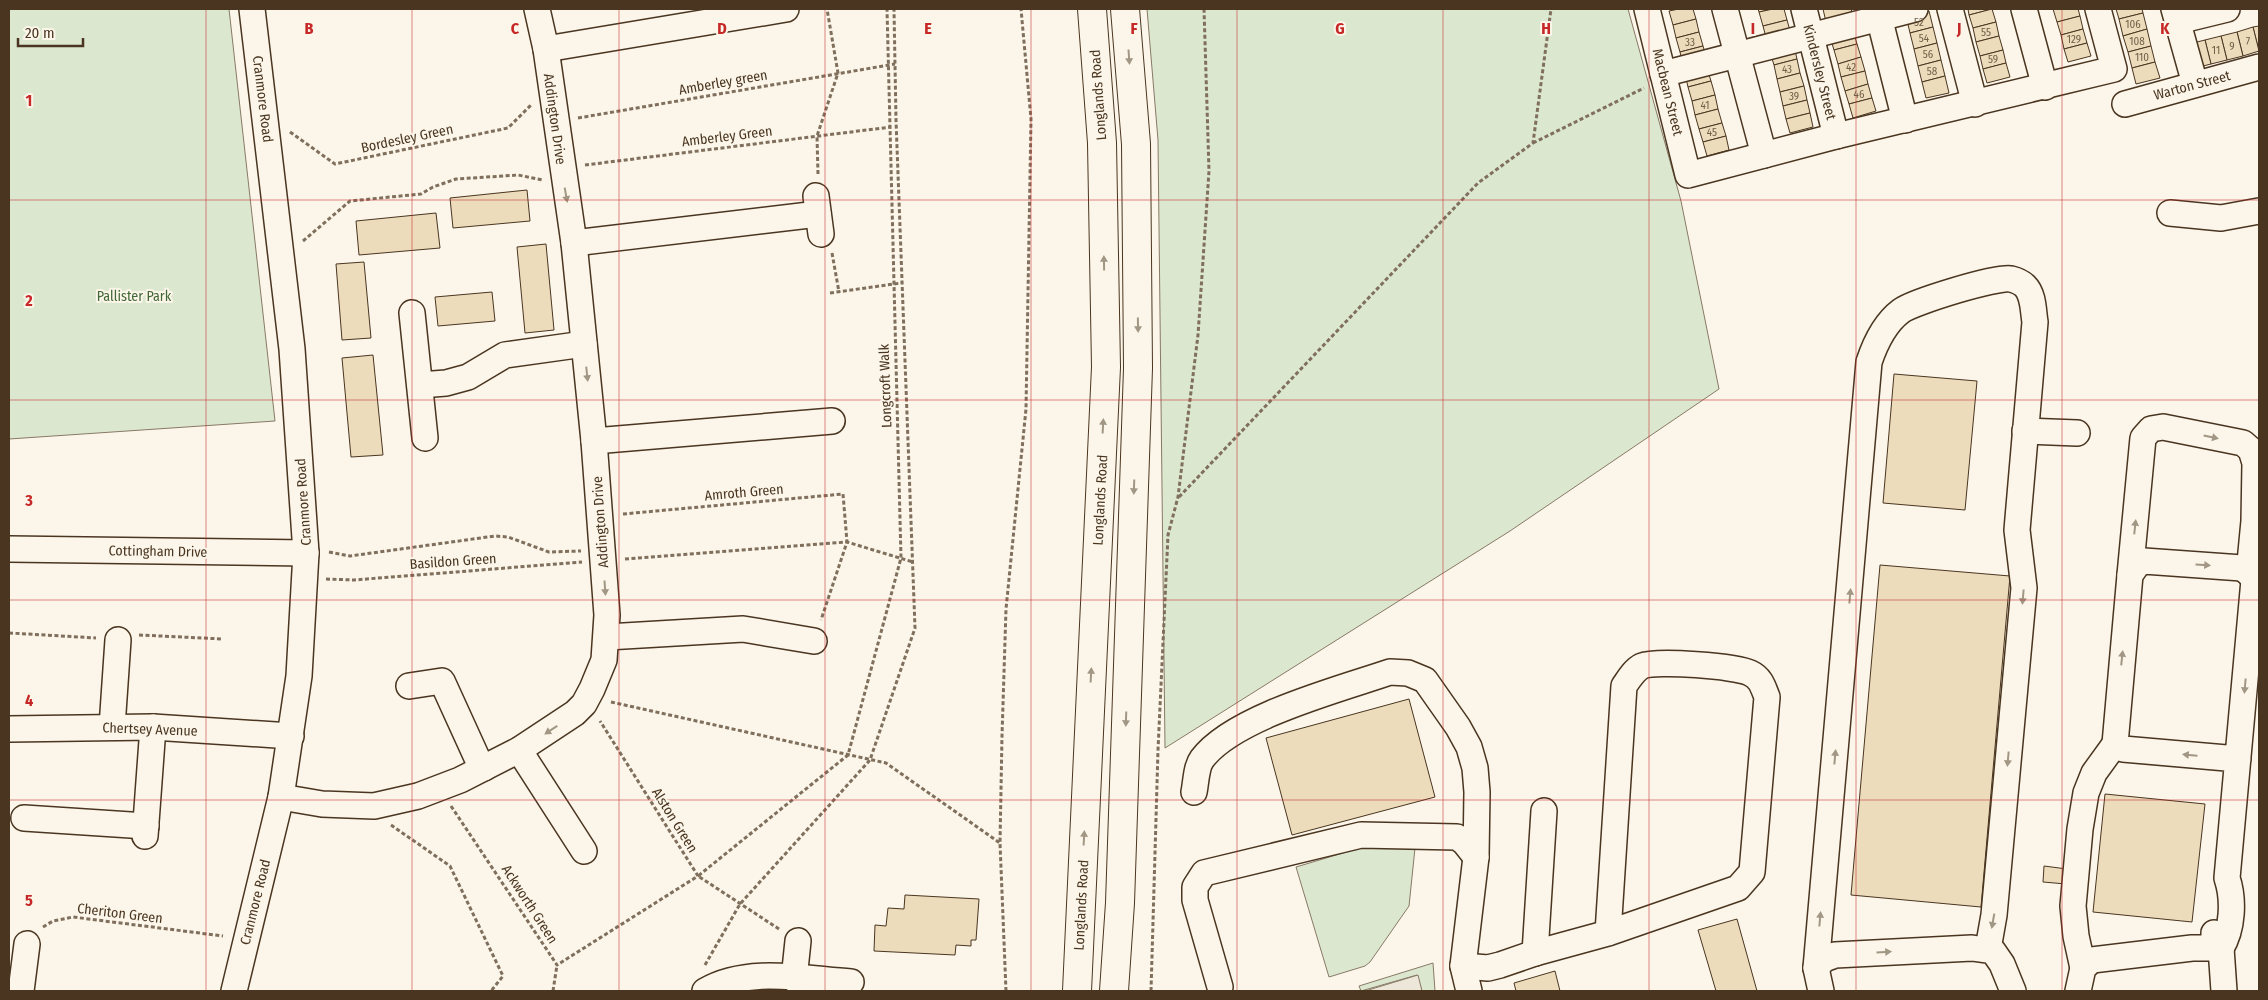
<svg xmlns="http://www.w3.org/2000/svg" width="2268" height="1000" font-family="'Fira Sans Condensed',sans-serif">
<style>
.green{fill:#dce7d0;stroke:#887966}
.parking{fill:#ede7d9;stroke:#887966}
.building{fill:#ecdcbc;stroke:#4a3520}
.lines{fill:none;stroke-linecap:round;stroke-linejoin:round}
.minor-casing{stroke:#4a3520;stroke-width:28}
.major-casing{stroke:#4a3520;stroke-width:30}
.path{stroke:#7f6f5c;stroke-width:3;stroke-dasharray:4 2.5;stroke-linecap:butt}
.minor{stroke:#fbf6e9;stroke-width:25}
.major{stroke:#fbf6e9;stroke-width:28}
.oneway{fill:#a29684}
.grid{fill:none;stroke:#c62828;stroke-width:1;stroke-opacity:0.55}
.labels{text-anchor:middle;stroke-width:4;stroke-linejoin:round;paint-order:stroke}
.number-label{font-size:11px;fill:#725f47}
.street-label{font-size:14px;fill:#4a3520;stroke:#fbf6e9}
.park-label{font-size:14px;fill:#436837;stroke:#fbf6e9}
.grid-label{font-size:16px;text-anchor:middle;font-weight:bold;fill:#c62828;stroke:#fbf6e9;stroke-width:4;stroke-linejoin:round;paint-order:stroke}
</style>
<rect width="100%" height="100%" fill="#fbf6e9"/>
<!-- green -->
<g class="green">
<polygon points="9,9 229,9 275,421 9,439"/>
<polygon points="1147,9 1628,9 1681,201 1719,389 1510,531 1165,748 1158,140"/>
<polygon points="1363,847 1415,848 1409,906 1370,962 1365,966 1329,977 1296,867"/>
<polygon points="1433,963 1435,991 1422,991 1417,975 1361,991 1359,986"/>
</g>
<!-- parking -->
<polygon class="parking" points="1418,975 1422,991 1365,991"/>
<!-- building -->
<g class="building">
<polygon points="1679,9 1693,9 1696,19 1673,25 1669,11"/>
<polygon points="1758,9 1773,9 1759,12"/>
<polygon points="1773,9 1784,9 1787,20 1763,26 1759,12"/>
<polygon points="1823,9 1851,9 1853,16 1826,22"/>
<polygon points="1968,9 1992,9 1969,15"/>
<polygon points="1992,9 1996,22 1973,28 1969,15"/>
<polygon points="2053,9 2078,9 2080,16 2057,22"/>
<polygon points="2116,9 2142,9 2143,13 2119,19"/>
<polygon points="1929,11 1933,27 1910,33 1906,16"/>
<polygon points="2143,13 2147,29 2123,36 2119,19"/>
<polygon points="2080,16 2083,29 2061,35 2057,22"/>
<polygon points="1696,19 1699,32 1676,38 1673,25"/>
<polygon points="1787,20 1791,34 1767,41 1763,26"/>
<polygon points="1996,22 1999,36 1976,42 1973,28"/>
<polygon points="2259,26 2259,51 2253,27"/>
<polygon points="1933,27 1937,43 1914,49 1910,33"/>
<polygon points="2253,27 2259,51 2243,56 2237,32"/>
<polygon points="2083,29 2087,43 2064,49 2061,35"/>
<polygon points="2147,29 2151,46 2128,52 2123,36"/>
<polygon points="1853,30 1857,44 1834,50 1830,37"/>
<polygon points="1699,32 1703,46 1680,52 1676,38"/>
<polygon points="2237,32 2243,56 2227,60 2221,36"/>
<polygon points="1999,36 2003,50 1980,56 1976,42"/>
<polygon points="2221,36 2227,60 2211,64 2205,40"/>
<polygon points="2205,40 2211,64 2195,68 2189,44"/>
<polygon points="1937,43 1941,60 1918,66 1914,49"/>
<polygon points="2087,43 2091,56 2068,62 2064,49"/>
<polygon points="1857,44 1861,57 1838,64 1834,50"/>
<polygon points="1703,46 1707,59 1683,65 1680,52"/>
<polygon points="1794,46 1797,59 1774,65 1770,52"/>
<polygon points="2151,46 2155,62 2132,68 2128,52"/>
<polygon points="2003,50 2006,63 1983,69 1980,56"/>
<polygon points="1861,57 1865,71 1841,77 1838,64"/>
<polygon points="1797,59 1800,73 1777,79 1774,65"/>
<polygon points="1941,60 1945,76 1922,82 1918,66"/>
<polygon points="2155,62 2160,78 2136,84 2132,68"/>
<polygon points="2006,63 2010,77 1987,83 1983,69"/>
<polygon points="1707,68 1711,81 1688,87 1685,74"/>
<polygon points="1865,71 1868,84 1845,91 1841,77"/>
<polygon points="1800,73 1804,86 1780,92 1777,79"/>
<polygon points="1945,76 1949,93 1926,98 1922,82"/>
<polygon points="1711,81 1715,95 1692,101 1688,87"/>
<polygon points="1868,84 1872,98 1849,104 1845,91"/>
<polygon points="1804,86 1807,100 1783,106 1780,92"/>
<polygon points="1715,95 1718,109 1695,115 1692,101"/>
<polygon points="1872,98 1876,111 1853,118 1849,104"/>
<polygon points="1807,100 1810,113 1786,119 1783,106"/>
<polygon points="1718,109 1722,123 1699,129 1695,115"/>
<polygon points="1810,113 1813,127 1790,133 1786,119"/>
<polygon points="1722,123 1726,136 1703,142 1699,129"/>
<polygon points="1726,136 1729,150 1707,156 1703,142"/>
<polygon points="527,190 530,221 453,228 450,198"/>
<polygon points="436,213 440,248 359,255 356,221"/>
<polygon points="546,244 554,330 525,333 517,247"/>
<polygon points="364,262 371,338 342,340 336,264"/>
<polygon points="492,292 495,321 438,326 435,297"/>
<polygon points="373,355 383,455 351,457 342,358"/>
<polygon points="1894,374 1977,381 1965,510 1883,503"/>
<polygon points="1880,565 2010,576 1981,907 1851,895"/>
<polygon points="1409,699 1435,797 1292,835 1266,738"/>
<polygon points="2105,794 2205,804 2192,922 2093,912"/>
<polygon points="2044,866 2067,869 2066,884 2043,882"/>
<polygon points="905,895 979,899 976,940 971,940 971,946 956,945 955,955 874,951 875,925 886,926 888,908 904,909"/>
<polygon points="1737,919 1757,991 1716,991 1698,930"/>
<polygon points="1555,971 1560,991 1516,991 1514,983"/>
</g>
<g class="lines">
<defs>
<g id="minor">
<polyline points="1647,9 1688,175 1836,136 2114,69 2098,9"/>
<polyline points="1725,9 1764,155"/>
<polyline points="1804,9 1836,136"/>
<polyline points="1877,9 1905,120"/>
<polyline points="1950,9 1975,104"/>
<polyline points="2024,9 2045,87"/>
<polyline points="2174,9 2195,84"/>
<polyline points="2178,21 2227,9"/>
<polyline points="546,49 786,9"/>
<polyline points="1663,74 1915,9"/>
<polyline points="2125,104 2259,67"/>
<polyline points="816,196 821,234"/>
<polyline points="2170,213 2221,218 2259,211"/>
<polyline points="574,243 818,214"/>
<polyline points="412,313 425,438"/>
<polyline points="420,385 446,383 468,377 505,355 584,344"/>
<polyline points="2025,431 2077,433"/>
<polyline points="594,441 832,421"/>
<polyline points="9,549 306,553"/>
<polyline points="2130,575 2143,438 2151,429 2163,427 2243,443 2251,450 2255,463 2254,521 2249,573"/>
<polyline points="607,637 743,629 814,641"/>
<polyline points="409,686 442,681 478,760 484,768"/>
<polyline points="112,727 118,640"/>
<polyline points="9,729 153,727 291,736"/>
<polyline points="519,750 584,851"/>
<path d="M1194,792C1196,783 1196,767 1202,759C1233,717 1340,689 1390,672L1408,673L1425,680L1458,727L1469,747L1475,768L1477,792L1476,857L1463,966L1469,991"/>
<polyline points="281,797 322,804 374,806 418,796 460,780 519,750 575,713 584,704 592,689 604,660 607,615 594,441 574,243 546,49 537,9"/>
<polyline points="24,818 146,826"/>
<polyline points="145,836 153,727"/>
<polyline points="2214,933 2214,937 2221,948 2224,991"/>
<path d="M2221,948C2233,929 2234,899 2227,878L2254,580L2249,573L2242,568L2144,561L2137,565L2130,575L2115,744L2123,749L2238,759"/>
<polyline points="1535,953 1544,811"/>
<path d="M1463,966L1488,968L1500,965L1535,953L1608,933L1738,888L1752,872L1767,697C1763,687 1761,678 1750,673C1736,666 1656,660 1642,666C1634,670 1629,679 1624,686L1608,933"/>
<path d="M1816,968L1869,362C1875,344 1885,323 1901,311C1913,302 1997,276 2011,279C2015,280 2022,283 2025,286C2034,295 2033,311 2035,322L2017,530L2024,588L1994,915L1988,949"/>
<polyline points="2083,968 2076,936 2073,906 2080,829 2086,793 2094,773 2115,744"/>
<polyline points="794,979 798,941"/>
<polyline points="1220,987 1195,900 1195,887 1204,873 1361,835 1457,837 1464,842 1476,857"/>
<polyline points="21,991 27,944"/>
<polyline points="234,991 281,797 299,676 306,553 292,349 252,9"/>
<path d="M705,991C747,966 805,979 851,982"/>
<polyline points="1821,991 1816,968 1824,959 1835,955 1972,948 1993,951 2002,964 2013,991"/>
<polyline points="2078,991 2083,968 2092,960 2192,948 2221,948"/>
</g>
<g id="major">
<polyline points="1077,991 1106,367 1102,143 1092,9"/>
<polyline points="1114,991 1120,903 1138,368 1136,144 1125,9"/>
</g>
</defs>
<!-- minor casing -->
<use href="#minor" class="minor-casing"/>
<!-- major casing -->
<use href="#major" class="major-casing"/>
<!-- path -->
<g class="path">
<polyline points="578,118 895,64"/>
<polyline points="290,132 335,164 508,128 532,104"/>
<polyline points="1533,143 1644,88"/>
<polyline points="585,165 891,127"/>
<polyline points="818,174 817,136 838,73 827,9"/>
<polyline points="303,241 350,201 421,194 433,187 456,179 518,175 543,180"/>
<polyline points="832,253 839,292"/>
<polyline points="830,293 901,283"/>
<polyline points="1179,497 1478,183 1533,143 1551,9"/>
<polyline points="623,514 843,494 847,542 821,620"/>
<polyline points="329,552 350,556 495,536 508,537 549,552 581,551"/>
<polyline points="625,559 847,542 913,562"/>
<polyline points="326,579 354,580 582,562"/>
<polyline points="9,633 96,638"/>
<polyline points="139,635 223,639"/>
<polyline points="611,702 886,763 1000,843"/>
<polyline points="451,806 557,965 698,876 600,721"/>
<polyline points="391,825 450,866 503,976 491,991"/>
<polyline points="43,927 53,921 73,917 223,936"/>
<polyline points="779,929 698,876 848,755 901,558 887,9"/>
<polyline points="705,965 740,904 870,760 915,628 896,120 894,9"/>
<polyline points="553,991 557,965"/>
<polyline points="1006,991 1000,843 1002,736 1006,609 1026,409 1031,119 1021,9"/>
<polyline points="1151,991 1158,750 1168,535 1178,497 1198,335 1209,171 1204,9"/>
</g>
<!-- minor -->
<use href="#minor" class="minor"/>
<!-- major -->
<use href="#major" class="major"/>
</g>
<!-- one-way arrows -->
<defs><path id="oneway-solid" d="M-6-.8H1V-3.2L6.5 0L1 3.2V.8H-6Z" transform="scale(1.25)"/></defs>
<g class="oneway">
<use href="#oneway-solid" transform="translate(1129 57) rotate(86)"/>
<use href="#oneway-solid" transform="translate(566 195) rotate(80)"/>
<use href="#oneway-solid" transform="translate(1104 263) rotate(-91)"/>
<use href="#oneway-solid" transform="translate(1138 325) rotate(89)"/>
<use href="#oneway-solid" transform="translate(587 374) rotate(84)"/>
<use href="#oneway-solid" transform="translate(1103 426) rotate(-87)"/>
<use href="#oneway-solid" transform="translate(2211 437) rotate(12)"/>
<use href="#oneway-solid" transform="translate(1134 487) rotate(92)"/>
<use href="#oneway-solid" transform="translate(2135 527) rotate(-84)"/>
<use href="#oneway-solid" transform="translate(2203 565) rotate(4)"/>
<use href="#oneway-solid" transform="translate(605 588) rotate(86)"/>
<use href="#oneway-solid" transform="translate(1850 596) rotate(-85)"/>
<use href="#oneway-solid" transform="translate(2023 597) rotate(95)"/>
<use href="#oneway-solid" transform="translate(2122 658) rotate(-84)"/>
<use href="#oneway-solid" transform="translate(1091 675) rotate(-87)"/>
<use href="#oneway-solid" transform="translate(2245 686) rotate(95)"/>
<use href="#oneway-solid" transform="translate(1126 719) rotate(92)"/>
<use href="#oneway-solid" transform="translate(551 730) rotate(147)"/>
<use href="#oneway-solid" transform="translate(2190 755) rotate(-175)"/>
<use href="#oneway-solid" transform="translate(1835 757) rotate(-85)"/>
<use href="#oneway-solid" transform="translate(2008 759) rotate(95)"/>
<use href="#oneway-solid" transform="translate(1084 838) rotate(-87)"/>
<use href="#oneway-solid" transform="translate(1820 919) rotate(-85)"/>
<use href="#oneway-solid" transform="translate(1993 921) rotate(100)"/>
<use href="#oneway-solid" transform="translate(1884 952) rotate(-3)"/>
</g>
<!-- grid -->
<path class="grid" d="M206,9V991M412,9V991M619,9V991M825,9V991M1031,9V991M1237,9V991M1443,9V991M1649,9V991M1856,9V991M2062,9V991M9,200H2259M9,400H2259M9,600H2259M9,800H2259"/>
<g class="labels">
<!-- number labels -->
<g class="number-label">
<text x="1919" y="26">52</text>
<text x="2133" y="28">106</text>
<text x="1986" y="36">55</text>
<text x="1924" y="42">54</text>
<text x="2074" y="43">129</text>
<text x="2137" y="45">108</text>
<text x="2248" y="45">7</text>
<text x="1690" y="46">33</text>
<text x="2232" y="50">9</text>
<text x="2216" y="54">11</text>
<text x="1928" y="58">56</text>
<text x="2142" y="61">110</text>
<text x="1993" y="63">59</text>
<text x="1851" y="71">42</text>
<text x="1787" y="73">43</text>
<text x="1932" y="75">58</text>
<text x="1859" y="98">46</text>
<text x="1794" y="100">39</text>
<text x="1705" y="109">41</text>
<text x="1712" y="136">45</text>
</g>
<!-- street labels -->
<g class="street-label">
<text transform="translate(1820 72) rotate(76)" y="5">Kindersley Street</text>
<text transform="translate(723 82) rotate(-10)" y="5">Amberley green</text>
<text transform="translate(2192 85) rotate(-15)" y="5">Warton Street</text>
<text transform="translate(1668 92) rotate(76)" y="5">Macbean Street</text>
<text transform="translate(1098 95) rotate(-94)" y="5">Longlands Road</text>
<text transform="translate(263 99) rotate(83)" y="5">Cranmore Road</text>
<text transform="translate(555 119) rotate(82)" y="5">Addington Drive</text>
<text transform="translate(727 136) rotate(-7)" y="5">Amberley Green</text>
<text transform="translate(407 138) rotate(-12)" y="5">Bordesley Green</text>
<text transform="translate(885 386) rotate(-92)" y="5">Longcroft Walk</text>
<text transform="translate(744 492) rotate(-5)" y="5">Amroth Green</text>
<text transform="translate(1100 500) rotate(-87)" y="5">Longlands Road</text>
<text transform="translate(303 502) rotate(-94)" y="5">Cranmore Road</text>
<text transform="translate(600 522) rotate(-94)" y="5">Addington Drive</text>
<text transform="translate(158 551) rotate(1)" y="5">Cottingham Drive</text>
<text transform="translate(453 561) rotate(-4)" y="5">Basildon Green</text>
<text transform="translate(150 729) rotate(2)" y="5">Chertsey Avenue</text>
<text transform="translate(675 820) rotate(58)" y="5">Alston Green</text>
<text transform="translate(255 902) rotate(-76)" y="5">Cranmore Road</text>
<text transform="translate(530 904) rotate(57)" y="5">Ackworth Green</text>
<text transform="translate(1081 905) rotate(-87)" y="5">Longlands Road</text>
<text transform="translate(120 913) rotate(7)" y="5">Cheriton Green</text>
</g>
<!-- park labels -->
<g class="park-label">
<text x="134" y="301">Pallister Park</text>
</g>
</g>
<g class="grid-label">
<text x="309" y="34">B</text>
<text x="515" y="34">C</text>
<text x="722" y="34">D</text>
<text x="928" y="34">E</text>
<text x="1134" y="34">F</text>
<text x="1340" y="34">G</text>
<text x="1546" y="34">H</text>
<text x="1753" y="34">I</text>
<text x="1959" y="34">J</text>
<text x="2165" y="34">K</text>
<text x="29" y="106">1</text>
<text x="29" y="306">2</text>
<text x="29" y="506">3</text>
<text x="29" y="706">4</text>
<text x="29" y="906">5</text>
</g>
<!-- border -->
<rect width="2268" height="1000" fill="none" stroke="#4a3520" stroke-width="20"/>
<!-- scale -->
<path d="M18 38v8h65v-8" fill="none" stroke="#4a3520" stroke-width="2.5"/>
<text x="25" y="38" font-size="15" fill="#4a3520" stroke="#fbf6e9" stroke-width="4" paint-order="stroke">20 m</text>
</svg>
